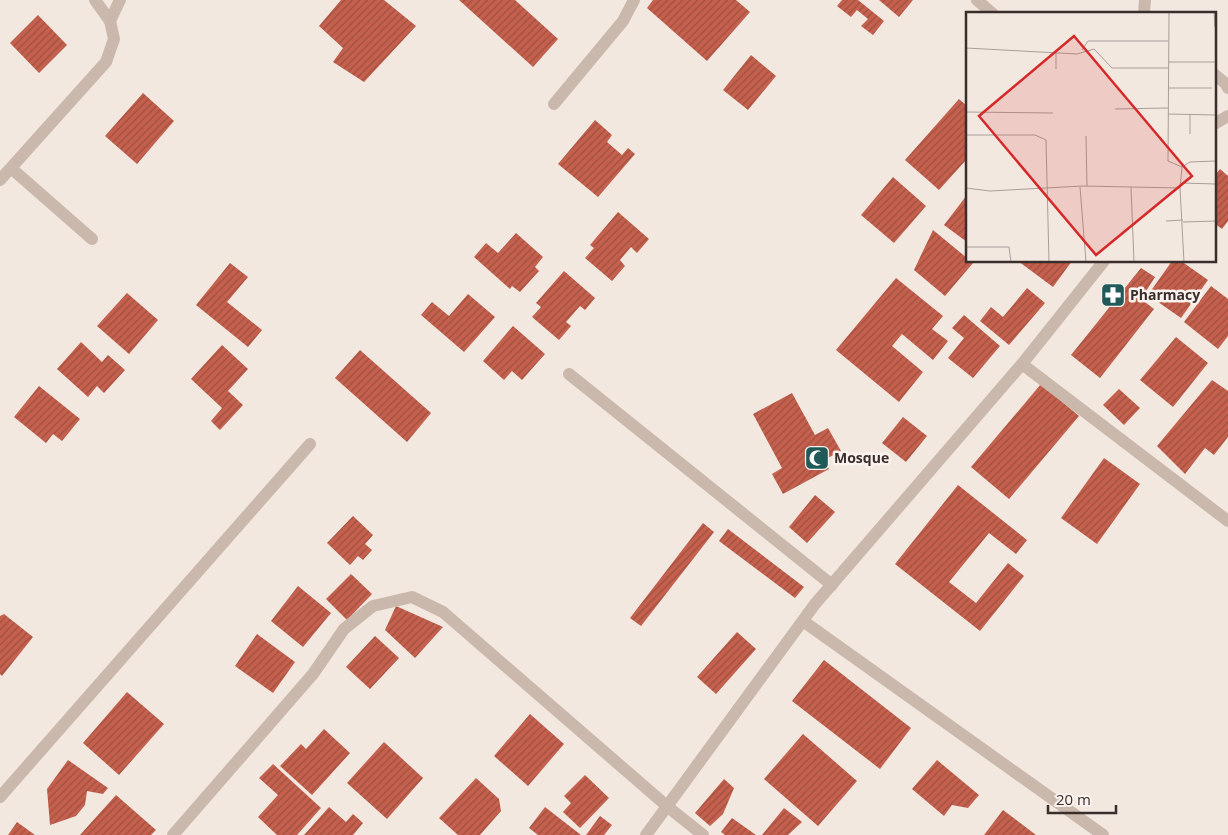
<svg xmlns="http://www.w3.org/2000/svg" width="1228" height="835" font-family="'Open Sans',sans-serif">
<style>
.building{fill:url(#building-hatch)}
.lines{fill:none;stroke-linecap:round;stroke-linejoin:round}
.street{stroke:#cbb8ac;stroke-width:12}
.labels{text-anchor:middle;stroke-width:5;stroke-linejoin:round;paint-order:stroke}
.poi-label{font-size:14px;font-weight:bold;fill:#392e2b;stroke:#faf3ed;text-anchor:start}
.inset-road{fill:none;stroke:#a99e98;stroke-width:1}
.view{fill:#d62828;fill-opacity:0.15;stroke:#d62828;stroke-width:2.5}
.inset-edge{fill:none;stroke:#392e2b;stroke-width:2.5}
</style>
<defs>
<pattern id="building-hatch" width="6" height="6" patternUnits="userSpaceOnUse" patternTransform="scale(1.25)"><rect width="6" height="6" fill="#c4604d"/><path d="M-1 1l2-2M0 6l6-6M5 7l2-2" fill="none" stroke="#a05040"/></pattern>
</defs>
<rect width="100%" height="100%" fill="#f3e8e0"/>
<!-- building -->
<g class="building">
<polygon points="341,0 384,0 416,26 364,82 333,62 343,48 319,26"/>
<polygon points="459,0 515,0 558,39 533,67"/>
<polygon points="653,0 736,0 750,12 707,61 647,8"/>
<polygon points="842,0 858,0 884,21 873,35 861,26 868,19 857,10 851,17 837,6"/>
<polygon points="879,0 913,0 899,17"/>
<polygon points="38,15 67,45 39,73 10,43"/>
<polygon points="751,55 776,76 748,110 723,90"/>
<polygon points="143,93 174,121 137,164 105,136"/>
<polygon points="959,99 967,106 967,159 939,190 905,160"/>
<polygon points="595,120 612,135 607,142 622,155 628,148 635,154 598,197 558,164"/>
<polygon points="1220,169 1228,176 1228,221 1222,229 1214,223 1214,176"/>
<polygon points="893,177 926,206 894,243 861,215"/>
<polygon points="967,195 967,242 944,225"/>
<polygon points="618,212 649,239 637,253 631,247 620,260 625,266 612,281 585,258 594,248 590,245"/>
<polygon points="933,230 967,258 967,261 973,263 945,296 914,270"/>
<polygon points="516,233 543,257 535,267 539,271 520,292 512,286 510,289 474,257 486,243 498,253"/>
<polygon points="1018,261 1072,261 1053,287"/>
<polygon points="1172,261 1181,261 1208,280 1181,318 1148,295"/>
<polygon points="230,263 248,277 227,302 262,330 248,347 196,305"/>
<polygon points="1141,268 1155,277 1141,299 1154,309 1100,378 1071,355"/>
<polygon points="564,271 595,298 585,310 580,306 566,322 571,326 559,340 532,317 541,307 536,303"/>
<polygon points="896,278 943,316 932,329 948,341 933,360 902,334 892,346 923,372 899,402 836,350"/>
<polygon points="1211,286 1228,299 1228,336 1218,349 1184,322"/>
<polygon points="1027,288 1045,303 1009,345 980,321 991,307 1003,317"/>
<polygon points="127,293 158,320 129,354 97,326"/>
<polygon points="468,294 495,317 464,352 421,315 432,302 449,316"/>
<polygon points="964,315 1000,346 973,378 948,358 964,338 952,328"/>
<polygon points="513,326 545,354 522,380 512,371 504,380 483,361"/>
<polygon points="1176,337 1208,363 1173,407 1140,380"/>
<polygon points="81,342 102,362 108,355 125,370 104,393 97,386 88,397 57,369"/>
<polygon points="222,345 248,369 228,391 243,405 220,430 211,421 222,408 191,379"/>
<polygon points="360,350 431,413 407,442 335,378"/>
<polygon points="1212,380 1228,391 1228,437 1214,455 1205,448 1185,474 1157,446"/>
<polygon points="1041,384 1079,416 1009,499 971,467"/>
<polygon points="39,386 80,419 62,441 53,434 46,443 14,417"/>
<polygon points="1119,389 1140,408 1124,425 1103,405"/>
<polygon points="792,393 815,435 828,428 841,451 824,460 829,469 783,494 772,474 782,468 753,414"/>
<polygon points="903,417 927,436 906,462 882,443"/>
<polygon points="1104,458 1140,484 1097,544 1061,518"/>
<polygon points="958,485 1027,540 1016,554 989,533 949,582 976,603 1008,563 1024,576 980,631 895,564"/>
<polygon points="815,495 835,512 807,543 789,527"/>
<polygon points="353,516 373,535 365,544 372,550 363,560 358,556 350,565 327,543"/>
<polygon points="703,523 714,532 641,626 630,618"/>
<polygon points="728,529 804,587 795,598 719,541"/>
<polygon points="351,574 372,594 347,620 326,599"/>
<polygon points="298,586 331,613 303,647 271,621"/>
<polygon points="396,606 443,627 415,658 385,630"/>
<polygon points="4,614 33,637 2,676 0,674 0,616"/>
<polygon points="737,632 756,649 716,694 697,677"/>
<polygon points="257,634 295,662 273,693 235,666"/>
<polygon points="375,636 399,658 370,689 346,667"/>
<polygon points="824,660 911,728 880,769 792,701"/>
<polygon points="127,692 164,724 119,775 83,743"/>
<polygon points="530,714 564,744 528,786 494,756"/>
<polygon points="324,729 350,753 312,795 280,766 301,744 306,749"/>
<polygon points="803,734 857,781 818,826 764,779"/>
<polygon points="384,742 423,778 387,819 347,783"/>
<polygon points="68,760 108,788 103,794 87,791 85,805 76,816 50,825 47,789"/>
<polygon points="937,760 979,795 968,808 952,805 944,816 912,789"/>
<polygon points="273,764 321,808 297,835 277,835 258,817 278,795 259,778"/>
<polygon points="585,775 609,798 580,828 563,812 571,803 564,796"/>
<polygon points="476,778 499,799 501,811 480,835 458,835 439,818"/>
<polygon points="724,779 734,788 723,814 710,826 695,813"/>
<polygon points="116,795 156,830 151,835 80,835"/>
<polygon points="329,807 346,822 353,814 363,823 353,835 304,835"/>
<polygon points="545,807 581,835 538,835 529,828"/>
<polygon points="784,808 802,822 788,835 762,835"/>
<polygon points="1003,810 1036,835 984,835"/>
<polygon points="600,816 612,825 604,835 586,835"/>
<polygon points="732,818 756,835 725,835 721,832"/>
<polygon points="17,822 35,835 8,835"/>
</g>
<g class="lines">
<!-- street -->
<g class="street">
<polyline points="977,0 993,14"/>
<polyline points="1144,14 1145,0"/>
<polyline points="110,21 120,0"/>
<polyline points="1214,74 1226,84 1228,88"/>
<polyline points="554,104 623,21 634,0"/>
<polyline points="1214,124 1228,116"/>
<polyline points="11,168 92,239"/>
<polyline points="0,180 106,62 114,39 110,21 95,0"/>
<polyline points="1022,364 1228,521"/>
<polyline points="569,374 832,585"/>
<polyline points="803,621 1103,835"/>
<polyline points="0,797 310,444"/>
<polyline points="173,835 313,674 344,629 373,606 412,597 443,612 668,807 703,835"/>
<polyline points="646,835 815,604 1022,364 1104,261"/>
</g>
</g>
<!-- icons -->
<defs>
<symbol id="pharmacy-square" viewBox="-11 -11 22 22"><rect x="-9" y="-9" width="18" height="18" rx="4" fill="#205b5a" stroke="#faf3ed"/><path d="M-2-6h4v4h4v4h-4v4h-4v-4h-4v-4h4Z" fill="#fff"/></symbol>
<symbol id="mosque-square" viewBox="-11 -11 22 22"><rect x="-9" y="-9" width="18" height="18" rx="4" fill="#205b5a" stroke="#faf3ed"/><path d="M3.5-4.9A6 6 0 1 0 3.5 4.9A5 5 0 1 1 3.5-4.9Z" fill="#fff"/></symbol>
</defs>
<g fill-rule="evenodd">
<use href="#pharmacy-square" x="1099" y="281" width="28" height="28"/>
<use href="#mosque-square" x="803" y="444" width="28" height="28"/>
</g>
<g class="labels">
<!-- poi labels -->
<g class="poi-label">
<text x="1130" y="300">Pharmacy</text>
<text x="834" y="463">Mosque</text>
</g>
</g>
<!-- overview -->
<g transform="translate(966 12)">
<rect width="250" height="250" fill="#f3e8e0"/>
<path class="inset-road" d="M203,0L202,149L216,155L214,176L218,250M248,0L249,15M0,36L111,42L128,37L146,56H202M116,38L122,29H202M202,50H250M90,57V41M202,76H246M149,97L202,96M0,100L87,101M202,102L250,103M224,102V122M0,123H69L80,128L83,250M120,124L121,174M216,155L224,150L250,149M216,171L250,172M114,175L120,250M165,175L168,250M0,176L24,179L117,174L214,176M200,209L217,208M217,210L250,209M0,235H43L45,250M197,250H237"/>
<path class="view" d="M108,24L226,164L130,243L13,104Z"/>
<rect width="250" height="250" class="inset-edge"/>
</g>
<!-- scale -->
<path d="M1048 805v8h68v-8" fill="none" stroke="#392e2b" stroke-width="2.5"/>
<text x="1056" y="805" font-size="15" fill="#392e2b" stroke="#faf3ed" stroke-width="4" paint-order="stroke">20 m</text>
</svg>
